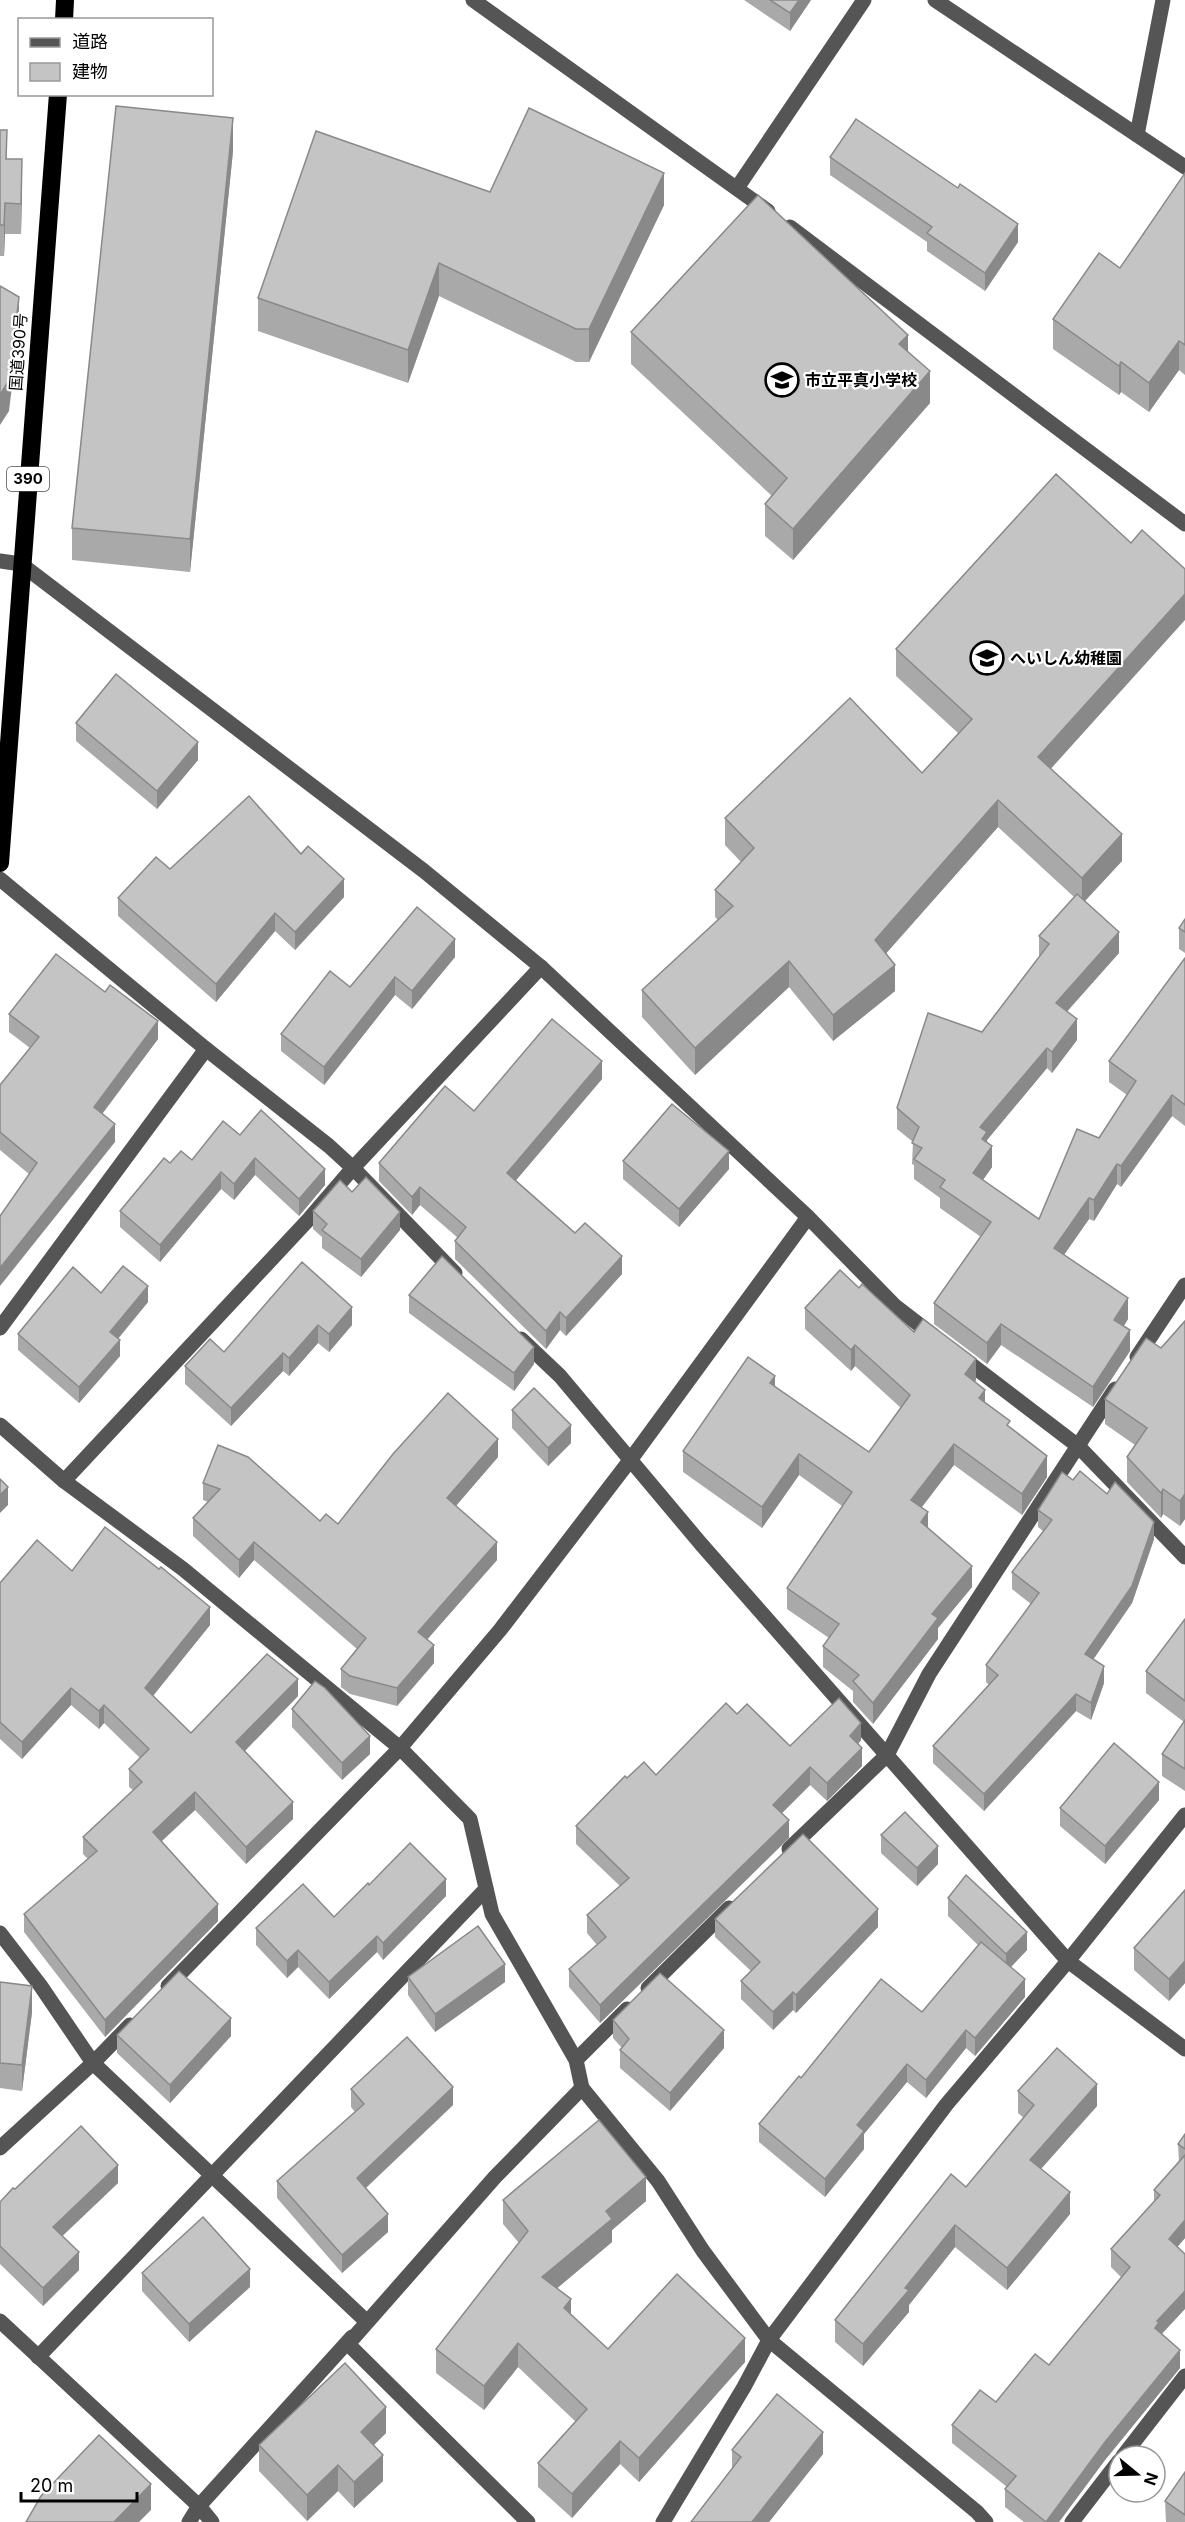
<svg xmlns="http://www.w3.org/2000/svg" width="1185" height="2522" font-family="Inter,'Noto Sans JP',sans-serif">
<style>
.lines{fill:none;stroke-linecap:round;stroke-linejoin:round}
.minor{stroke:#555;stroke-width:15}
.highway{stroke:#000;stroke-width:18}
.wall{fill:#a9a9a9}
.shaded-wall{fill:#898989}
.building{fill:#c4c4c4;stroke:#898989;stroke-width:1.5}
.labels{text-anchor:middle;stroke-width:4.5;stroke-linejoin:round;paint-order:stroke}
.shield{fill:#fff;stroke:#4c4c4c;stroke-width:1.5}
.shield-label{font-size:15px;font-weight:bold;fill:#000}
.street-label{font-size:16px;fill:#000;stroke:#fff}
.poi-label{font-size:16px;font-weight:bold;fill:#000;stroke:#fff;text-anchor:start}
</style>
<rect width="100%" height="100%" fill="#fff"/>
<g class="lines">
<!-- minor -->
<g class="minor">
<polyline points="473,0 768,211"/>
<polyline points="935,0 1185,167"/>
<polyline points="1137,135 1163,0"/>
<polyline points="737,188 864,0"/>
<polyline points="790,227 1185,524"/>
<polyline points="0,561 21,564 424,871 541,967 808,1217 895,1306 934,1336"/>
<polyline points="0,879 206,1049 329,1146 353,1168 455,1273"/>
<polyline points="0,1328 206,1049"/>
<polyline points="521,1339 560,1376 701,1544 1068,1961 1185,2049"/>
<polyline points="960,1356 1078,1446 1185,1557"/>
<polyline points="1137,1357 1185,1285"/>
<polyline points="0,1425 64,1481 183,1569 400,1748 470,1819 492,1914 576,2060 582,2088 658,2181 703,2251 769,2340 977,2512 986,2522"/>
<polyline points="64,1481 310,1218 353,1168 541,967"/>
<polyline points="789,1849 887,1755 929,1674 1115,1389"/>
<polyline points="0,1933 40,1985 93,2063 366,2321"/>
<polyline points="168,1986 400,1748 500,1630 631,1459 808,1217"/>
<polyline points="648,1988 729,1908"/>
<polyline points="576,2060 627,2009"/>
<polyline points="0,2148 93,2063 130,2025"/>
<polyline points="0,2321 199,2506 212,2522"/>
<polyline points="348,2344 495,2177 582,2088"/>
<polyline points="348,2344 528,2522"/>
<polyline points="38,2357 486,1889"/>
<polyline points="1123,2456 1185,2376"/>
<polyline points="189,2522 199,2506 352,2337"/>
<polyline points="663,2522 744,2387 769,2340 946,2105 1068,1961 1185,1815"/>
<polyline points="1072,2522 1119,2461"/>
</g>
<!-- highway -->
<g class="highway">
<polyline points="64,20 65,0"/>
<polyline points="0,863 58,94"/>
</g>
</g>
<!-- wall -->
<g class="wall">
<polygon points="744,0 811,0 790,31"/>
<polygon points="0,130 7,159 22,190 21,234 5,234 4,256 0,256"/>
<polygon points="233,151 190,572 72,560 72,528"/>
<polygon points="830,157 1018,242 985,291 927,251 927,242 830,175"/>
<polygon points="1185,173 1185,375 1179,370 1149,412 1121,392 1119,395 1053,349 1053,319 1120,268"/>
<polygon points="490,192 664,205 589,362 576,362 439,296 408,383 258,331 258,298"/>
<polygon points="631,332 908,351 930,403 793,560 765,536 765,504 772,496 631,364"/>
<polygon points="896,649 1051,769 1122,861 1085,901 1119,953 1067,1011 1077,1040 1052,1073 1047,1068 987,1140 992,1167 983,1180 1039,1219 1099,1138 1127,1095 1109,1082 1109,1061 1185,958 1185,1126 1172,1116 1121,1187 1117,1184 1094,1221 1089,1219 1064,1255 1128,1319 1124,1326 1130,1351 1093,1407 1001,1345 987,1364 934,1324 934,1303 981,1237 940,1208 940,1198 914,1179 914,1165 912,1164 913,1142 897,1129 897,1108 982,1032 1039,957 1039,936 1074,897 998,827 886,953 895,991 833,1041 789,987 695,1075 642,1017 642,990 718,920 715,917 715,890 741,862 725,845 725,818 922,773 958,733 896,676"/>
<polygon points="76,723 198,760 157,809 76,741"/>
<polygon points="301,854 344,897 295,950 275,931 216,1002 118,916 118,898 170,869"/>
<polygon points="1185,919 1185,953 1179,949 1179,928"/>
<polygon points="455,957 412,1009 395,995 324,1085 281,1051 281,1034 350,987"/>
<polygon points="9,1014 158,1039 102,1113 115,1142 29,1174 0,1150 0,1085 30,1048 9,1032"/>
<polygon points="602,1079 516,1180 622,1274 566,1336 560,1330 546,1349 455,1259 455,1241 458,1238 420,1205 412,1215 379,1181 379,1163 474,1111"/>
<polygon points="240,1135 325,1185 299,1216 255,1175 234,1200 221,1189 160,1262 120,1227 120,1211 170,1163 192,1160"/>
<polygon points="623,1161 729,1169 679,1227 623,1179"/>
<polygon points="352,1192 400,1230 361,1277 322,1248 322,1237 313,1229 313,1211"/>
<polygon points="302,1262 352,1325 329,1352 318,1343 289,1376 283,1371 231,1426 185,1384 185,1366 224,1352"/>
<polygon points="859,1288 976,1380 975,1382 985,1402 1010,1428 1047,1477 1022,1515 954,1465 922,1507 928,1529 972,1587 938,1628 938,1639 873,1724 853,1702 853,1691 823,1667 823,1646 829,1638 787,1609 787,1588 842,1506 799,1475 762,1528 683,1472 683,1451 869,1452 901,1408 855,1366 851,1371 805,1329 805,1308"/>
<polygon points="101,1293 148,1302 118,1339 120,1356 79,1403 18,1350 18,1334"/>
<polygon points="409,1295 534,1364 514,1391 409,1313"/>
<polygon points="1185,1321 1185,1519 1180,1526 1163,1514 1161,1518 1127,1482 1127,1457 1135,1445 1105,1424 1105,1399 1161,1348"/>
<polygon points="512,1410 571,1443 548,1466 512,1428"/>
<polygon points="498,1457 456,1506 497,1560 427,1639 434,1663 397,1706 350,1694 341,1687 341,1669 357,1649 254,1560 239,1578 193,1536 193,1518 208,1502 203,1500 203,1483 320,1521 338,1524"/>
<polygon points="1038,1510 1154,1539 1132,1603 1093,1660 1104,1683 1091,1720 1076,1711 984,1811 933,1763 933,1746 989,1685 986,1682 986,1665 1031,1604 1012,1589 1012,1572 1043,1531 1038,1527"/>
<polygon points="72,1571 210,1625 152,1696 191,1733 298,1696 245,1751 293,1819 246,1864 195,1810 162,1841 218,1921 105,2037 24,1932 24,1914 88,1859 83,1854 83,1837 133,1790 129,1787 129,1769 140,1758 104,1723 99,1729 71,1705 22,1759 0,1739 0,1583"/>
<polygon points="1185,1619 1185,1791 1162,1776 1162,1754 1184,1722 1146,1693 1146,1671"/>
<polygon points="292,1709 370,1754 342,1780 292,1727"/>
<polygon points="737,1714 790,1746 861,1740 858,1744 862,1766 827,1801 810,1785 782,1813 789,1838 600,2023 569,1987 569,1969 597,1945 587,1933 587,1915 620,1886 576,1844 576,1826 627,1778 656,1775"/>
<polygon points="1159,1800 1105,1864 1060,1826 1060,1808"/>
<polygon points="881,1835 938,1864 917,1886 881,1853"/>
<polygon points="369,1885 446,1896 383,1960 377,1952 329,1999 298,1967 287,1978 256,1945 256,1928 334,1917"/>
<polygon points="1185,1890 1185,1983 1169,2001 1134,1970 1134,1948"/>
<polygon points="948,1898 1027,1950 1011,1967 1025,1997 975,2056 966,2048 926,2098 907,2082 864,2134 864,2149 825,2197 759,2142 759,2124 801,2078 922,2012 978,1945 948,1916"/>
<polygon points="715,1919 878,1927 796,2013 793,2010 773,2030 741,1999 741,1981 751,1971 715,1937"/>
<polygon points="408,1977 505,1982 435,2032 408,1995"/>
<polygon points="0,1982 32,2012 22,2091 0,2088"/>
<polygon points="613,2020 724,2048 670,2111 620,2068 620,2050 622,2048 613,2038"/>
<polygon points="117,2035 231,2036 170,2103 117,2053"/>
<polygon points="351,2089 453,2105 366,2188 388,2232 342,2273 277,2198 277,2181 355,2112 351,2107"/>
<polygon points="1018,2091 1097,2106 1041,2169 1070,2214 1007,2290 955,2247 909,2305 909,2312 863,2366 835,2342 835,2320 966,2187 1024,2118 1018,2113"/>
<polygon points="1185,2134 1185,2238 1177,2247 1162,2334 1180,2368 1105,2460 1059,2522 1024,2522 1005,2507 1005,2489 1007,2487 952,2443 952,2425 996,2402 1049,2365 1121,2277 1111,2267 1111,2249 1154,2202 1154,2190 1179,2162 1178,2144"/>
<polygon points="118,2183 62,2236 79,2270 43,2306 0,2264 0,2202 15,2189"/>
<polygon points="503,2200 646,2201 612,2230 612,2242 557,2288 571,2314 608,2349 745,2362 639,2482 620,2464 572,2518 538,2487 538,2463 576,2422 518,2367 484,2410 436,2373 436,2349 519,2243 503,2224"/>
<polygon points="142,2273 250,2287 189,2342 142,2291"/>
<polygon points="386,2433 374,2445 383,2481 354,2508 338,2491 307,2521 259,2471 259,2445"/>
<polygon points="732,2450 823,2454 769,2522 691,2522 732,2468"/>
<polygon points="1185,2472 1185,2522 1166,2522 1165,2501"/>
</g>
<!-- shaded-wall -->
<g class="shaded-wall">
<polygon points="799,0 811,0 790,31 790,13"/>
<polygon points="233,118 233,151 190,572 190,539"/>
<polygon points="22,159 22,190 21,234 21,204"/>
<polygon points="664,173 664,205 589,362 589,329"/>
<polygon points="5,203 5,234 4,256 4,225"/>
<polygon points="1018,224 1018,242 985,291 985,273"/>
<polygon points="439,263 439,296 408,383 408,350"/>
<polygon points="19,297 19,328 9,411 0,425 0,395"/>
<polygon points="908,335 908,367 899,344"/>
<polygon points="1179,341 1179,370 1149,412 1149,383"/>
<polygon points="1121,362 1121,392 1119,395 1119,366"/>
<polygon points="930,371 930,403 793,560 793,529"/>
<polygon points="1185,594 1185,620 1038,783 1038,757"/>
<polygon points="198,742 198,760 157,809 157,791"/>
<polygon points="998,800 998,827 875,966 875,940"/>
<polygon points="1122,834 1122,861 1082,904 1082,878"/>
<polygon points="344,879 344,897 295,950 295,932"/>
<polygon points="275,913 275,931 216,1002 216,984"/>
<polygon points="1119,932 1119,953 1056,1024 1056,1003"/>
<polygon points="455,939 455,957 412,1009 412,991"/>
<polygon points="789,961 789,987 695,1075 695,1048"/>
<polygon points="895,965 895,991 833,1041 833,1015"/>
<polygon points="395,977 395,995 324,1085 324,1067"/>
<polygon points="1077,1019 1077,1040 1052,1073 1052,1052"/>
<polygon points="158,1021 158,1039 94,1125 94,1107"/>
<polygon points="1047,1048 1047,1068 987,1140 987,1153 982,1160 980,1127"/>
<polygon points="602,1061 602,1079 507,1191 507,1173"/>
<polygon points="1172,1095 1172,1116 1121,1187 1121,1166"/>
<polygon points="115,1124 115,1142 0,1286 0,1268"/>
<polygon points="992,1146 992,1167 973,1194 973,1173"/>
<polygon points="729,1151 729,1169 679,1227 679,1209"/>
<polygon points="255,1158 255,1175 234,1200 234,1184"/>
<polygon points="1117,1164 1117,1184 1094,1221 1094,1200"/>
<polygon points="325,1169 325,1185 299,1216 299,1199"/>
<polygon points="221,1172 221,1189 160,1262 160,1245"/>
<polygon points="420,1187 420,1205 412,1215 412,1197"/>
<polygon points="1089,1198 1089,1219 1054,1269 1054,1248"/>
<polygon points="400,1212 400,1230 361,1277 361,1259"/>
<polygon points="622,1256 622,1274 566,1336 566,1318"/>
<polygon points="148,1286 148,1302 110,1348 110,1332"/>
<polygon points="1128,1298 1128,1319 1114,1340 1114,1320"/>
<polygon points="352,1307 352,1325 329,1352 329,1334"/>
<polygon points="560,1312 560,1330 546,1349 546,1331"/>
<polygon points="1001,1324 1001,1345 987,1364 987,1343"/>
<polygon points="318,1325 318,1343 289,1376 289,1358"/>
<polygon points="1130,1330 1130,1351 1093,1407 1093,1387"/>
<polygon points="120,1340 120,1356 79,1403 79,1387"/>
<polygon points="855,1345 855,1366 851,1371 851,1350"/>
<polygon points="534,1347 534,1364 514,1391 514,1373"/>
<polygon points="283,1353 283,1371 231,1426 231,1408"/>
<polygon points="976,1359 976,1380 965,1395 965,1374"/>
<polygon points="775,1376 775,1397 770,1383"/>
<polygon points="985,1390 985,1411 979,1398"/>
<polygon points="571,1425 571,1443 548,1466 548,1448"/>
<polygon points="498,1439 498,1457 447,1516 447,1498"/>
<polygon points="954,1444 954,1465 911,1521 911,1500"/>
<polygon points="799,1454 799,1475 762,1528 762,1507"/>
<polygon points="1047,1456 1047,1477 1022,1515 1022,1494"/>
<polygon points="8,1487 8,1505 0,1513 0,1495"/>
<polygon points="1163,1489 1163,1514 1161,1518 1161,1493"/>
<polygon points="1185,1494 1185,1519 1180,1526 1180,1501"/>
<polygon points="928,1512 928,1533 921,1522"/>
<polygon points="1154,1522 1154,1539 1132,1603 1085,1671 1085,1654"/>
<polygon points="254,1542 254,1560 239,1578 239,1560"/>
<polygon points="497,1542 497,1560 418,1650 418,1632"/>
<polygon points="972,1566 972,1587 938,1628 938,1639 873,1724 873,1703 932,1614"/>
<polygon points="210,1607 210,1625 145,1706 145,1688"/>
<polygon points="434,1645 434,1663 397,1706 397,1688"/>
<polygon points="1104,1666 1104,1683 1091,1720 1091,1703"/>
<polygon points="298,1679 298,1696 236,1760 236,1742"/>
<polygon points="71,1688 71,1705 22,1759 22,1742"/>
<polygon points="1076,1694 1076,1711 984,1811 984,1794"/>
<polygon points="104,1705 104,1723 99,1729 99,1711"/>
<polygon points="861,1723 861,1740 850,1754 850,1736"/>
<polygon points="370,1736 370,1754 342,1780 342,1763"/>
<polygon points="862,1748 862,1766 827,1801 827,1783"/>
<polygon points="810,1767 810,1785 773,1822 773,1805"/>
<polygon points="1159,1782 1159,1800 1105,1864 1105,1846"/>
<polygon points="195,1792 195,1810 153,1849 153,1832"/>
<polygon points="293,1802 293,1819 246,1864 246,1847"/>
<polygon points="789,1820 789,1838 600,2023 600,2005"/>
<polygon points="938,1846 938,1864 917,1886 917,1868"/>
<polygon points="446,1879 446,1896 383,1960 383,1943"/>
<polygon points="218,1904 218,1921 105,2037 105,2020"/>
<polygon points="878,1909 878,1927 796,2013 796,1995"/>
<polygon points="1027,1932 1027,1950 1006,1972 1006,1954"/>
<polygon points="377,1936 377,1952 329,1999 329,1982"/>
<polygon points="298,1950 298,1967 287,1978 287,1961"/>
<polygon points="1185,1961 1185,1983 1169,2001 1169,1979"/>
<polygon points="505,1964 505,1982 435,2032 435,2014"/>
<polygon points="1025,1979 1025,1997 975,2056 975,2038"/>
<polygon points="32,1986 32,2012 22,2091 22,2065"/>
<polygon points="793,1992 793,2010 773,2030 773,2012"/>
<polygon points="231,2018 231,2036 170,2103 170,2085"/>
<polygon points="724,2030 724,2048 670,2111 670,2093"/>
<polygon points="966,2030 966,2048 926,2098 926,2080"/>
<polygon points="907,2064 907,2082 864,2134 864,2149 825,2197 825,2179 857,2125"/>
<polygon points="1097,2084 1097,2106 1030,2181 1030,2160"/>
<polygon points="453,2087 453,2105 357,2196 357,2178"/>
<polygon points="118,2165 118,2183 53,2245 53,2227"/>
<polygon points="646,2177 646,2201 612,2230 612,2242 542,2301 542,2277 606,2211"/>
<polygon points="1070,2192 1070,2214 1007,2290 1007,2268"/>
<polygon points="388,2214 388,2232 342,2273 342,2255"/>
<polygon points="1185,2220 1185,2238 1169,2257 1169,2239"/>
<polygon points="955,2225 955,2247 909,2305 909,2312 863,2366 863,2344 905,2288"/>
<polygon points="79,2252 79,2270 43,2306 43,2288"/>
<polygon points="250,2269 250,2287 189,2342 189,2324"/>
<polygon points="1185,2291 1185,2309 1159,2337 1155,2328 1157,2321"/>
<polygon points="571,2299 571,2323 564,2308"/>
<polygon points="745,2338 745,2362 639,2482 639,2458"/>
<polygon points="518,2343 518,2367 484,2410 484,2386"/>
<polygon points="1180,2350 1180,2368 1105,2460 1059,2522 1046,2522 1105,2442"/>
<polygon points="386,2407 386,2433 361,2457 361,2432"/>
<polygon points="823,2432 823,2454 769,2522 752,2522"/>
<polygon points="620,2441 620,2464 572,2518 572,2494"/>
<polygon points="383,2455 383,2481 354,2508 354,2482"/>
<polygon points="338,2465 338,2491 307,2521 307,2495"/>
<polygon points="151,2484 151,2510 139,2522 114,2522"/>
</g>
<!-- building -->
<g class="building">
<polygon points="770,0 799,0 790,13"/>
<polygon points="116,106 233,118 190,539 72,528"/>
<polygon points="529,108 664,173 589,329 576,329 439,263 408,350 258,298 316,131 490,192"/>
<polygon points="856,119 958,188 960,184 1018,224 985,273 927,233 932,227 830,157"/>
<polygon points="0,130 7,130 6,159 22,159 21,204 5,203 4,225 0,225"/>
<polygon points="1185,173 1185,345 1179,341 1149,383 1121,362 1119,366 1053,319 1099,253 1120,268"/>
<polygon points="758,195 908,335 899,344 930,371 793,529 765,504 787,478 631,332"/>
<polygon points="0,286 19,297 9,380 0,395"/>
<polygon points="1056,474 1131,543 1142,530 1185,569 1185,594 1038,757 1122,834 1082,878 998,800 875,940 895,965 833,1015 789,961 695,1048 642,990 733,906 715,890 754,848 725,818 850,698 922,773 972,719 896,649"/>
<polygon points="116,674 198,742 157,791 76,723"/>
<polygon points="249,796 301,854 308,846 344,879 295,932 275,913 216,984 118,898 156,857 170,869"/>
<polygon points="1077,894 1119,932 1056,1003 1077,1019 1052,1052 1047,1048 980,1127 987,1132 982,1139 992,1146 973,1173 1039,1219 1077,1129 1099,1138 1136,1081 1109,1061 1185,958 1185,1105 1172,1095 1121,1166 1117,1164 1094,1200 1089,1198 1054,1248 1128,1298 1114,1320 1130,1330 1093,1387 1001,1324 987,1343 934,1303 991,1222 940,1187 945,1180 914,1159 922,1148 912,1143 919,1127 897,1108 928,1013 982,1032 1049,944 1039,936"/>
<polygon points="417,907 455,939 412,991 395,977 324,1067 281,1034 330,971 350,987"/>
<polygon points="1185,919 1185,932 1179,928"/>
<polygon points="56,954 105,992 110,985 158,1021 94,1107 115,1124 0,1268 0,1216 37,1163 0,1132 0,1085 39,1037 9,1014"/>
<polygon points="552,1019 602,1061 507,1173 575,1233 585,1223 622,1256 566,1318 560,1312 546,1331 455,1241 466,1227 420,1187 412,1197 379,1163 445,1086 474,1111"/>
<polygon points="672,1104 729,1151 679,1209 623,1161"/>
<polygon points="261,1110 325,1169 299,1199 255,1158 234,1184 221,1172 160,1245 120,1211 164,1158 170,1163 181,1151 192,1160 223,1121 240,1135"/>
<polygon points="366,1177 400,1212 361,1259 322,1230 327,1224 313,1211 340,1180 352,1192"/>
<polygon points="442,1256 534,1347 514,1373 409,1295"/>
<polygon points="302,1262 352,1307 329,1334 318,1325 289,1358 283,1353 231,1408 185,1366 210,1339 224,1352"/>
<polygon points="123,1266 148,1286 110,1332 120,1340 79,1387 18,1334 73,1267 101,1293"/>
<polygon points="840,1270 859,1288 862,1284 914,1332 923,1319 976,1359 965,1374 985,1390 979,1398 1010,1421 1007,1425 1047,1456 1022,1494 954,1444 911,1500 928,1512 921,1522 972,1566 932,1614 938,1618 873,1703 853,1681 859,1675 823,1646 839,1624 787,1588 852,1492 799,1454 762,1507 683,1451 748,1357 775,1376 770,1383 869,1452 910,1395 855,1345 851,1350 805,1308"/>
<polygon points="1185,1321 1185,1494 1180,1501 1163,1489 1161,1493 1127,1457 1147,1428 1105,1399 1146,1338 1161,1348"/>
<polygon points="534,1388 571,1425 548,1448 512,1410"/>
<polygon points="448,1393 498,1439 447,1498 497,1542 418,1632 434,1645 397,1688 350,1676 341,1669 366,1638 254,1542 239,1560 193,1518 220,1489 203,1483 218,1445 248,1457 320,1521 326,1514 338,1524 393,1454"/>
<polygon points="1080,1471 1107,1494 1115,1482 1154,1522 1132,1586 1085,1654 1104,1666 1091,1703 1076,1694 984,1794 933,1746 998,1675 986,1665 1039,1593 1012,1572 1052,1520 1038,1510 1062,1472 1073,1480"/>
<polygon points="0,1479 8,1487 0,1495"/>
<polygon points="105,1527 159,1569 161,1567 210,1607 145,1688 191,1733 267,1654 298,1679 236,1742 293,1802 246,1847 195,1792 153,1832 218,1904 105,2020 24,1914 97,1851 83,1837 142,1782 129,1769 149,1749 104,1705 99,1711 71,1688 22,1742 0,1722 0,1583 37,1540 72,1571"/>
<polygon points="1185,1619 1185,1701 1146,1671"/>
<polygon points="315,1681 325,1688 370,1736 342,1763 292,1709"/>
<polygon points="839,1698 861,1723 850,1736 862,1748 827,1783 810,1767 773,1805 789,1820 600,2005 569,1969 606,1937 587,1915 629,1878 576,1826 625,1776 627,1778 644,1762 656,1775 726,1703 737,1714 747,1704 790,1746"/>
<polygon points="1185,1720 1185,1769 1162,1754"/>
<polygon points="1114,1743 1159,1782 1105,1846 1060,1808"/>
<polygon points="905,1812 938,1846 917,1868 881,1835"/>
<polygon points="803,1834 878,1909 796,1995 793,1992 773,2012 741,1981 760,1962 715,1919"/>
<polygon points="410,1843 446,1879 383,1943 377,1936 329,1982 298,1950 287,1961 256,1928 303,1884 334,1917 368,1883 369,1885"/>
<polygon points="966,1875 1027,1932 1006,1954 948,1898"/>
<polygon points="1185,1890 1185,1961 1169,1979 1134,1948"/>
<polygon points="478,1926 505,1964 435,2014 408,1977"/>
<polygon points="981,1942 1025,1979 975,2038 966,2030 926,2080 907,2064 857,2125 864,2131 825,2179 759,2124 799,2076 801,2078 881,1979 922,2012"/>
<polygon points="179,1971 231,2018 170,2085 117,2035"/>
<polygon points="660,1973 724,2030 670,2093 620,2050 629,2039 613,2020"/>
<polygon points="0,1982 32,1986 22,2065 0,2063"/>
<polygon points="407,2037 453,2087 357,2178 388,2214 342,2255 277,2181 364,2104 351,2089"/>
<polygon points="1057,2048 1097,2084 1030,2160 1070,2192 1007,2268 955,2225 905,2288 909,2290 863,2344 835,2320 951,2174 966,2187 1034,2105 1018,2091"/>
<polygon points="599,2120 646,2177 606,2211 612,2219 542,2277 571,2299 564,2308 608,2349 677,2274 745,2338 639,2458 620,2441 572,2494 538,2463 587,2409 518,2343 484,2386 436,2349 528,2231 503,2200"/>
<polygon points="81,2126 118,2165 53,2227 79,2252 43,2288 0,2246 0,2202 13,2188 15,2189"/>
<polygon points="1185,2134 1185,2149 1178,2144"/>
<polygon points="1185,2155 1185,2220 1169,2239 1185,2254 1185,2291 1157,2321 1159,2322 1155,2328 1180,2350 1105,2442 1046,2522 1005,2489 1016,2476 952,2425 980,2390 996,2402 1035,2354 1049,2365 1130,2267 1111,2249 1160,2195 1154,2190"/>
<polygon points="203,2217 250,2269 189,2324 142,2273"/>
<polygon points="345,2363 386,2407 361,2432 383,2455 354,2482 338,2465 307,2495 259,2445"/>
<polygon points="777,2394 823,2432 752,2522 691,2522 741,2457 732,2450"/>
<polygon points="99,2435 151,2484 114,2522 26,2522 41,2496"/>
<polygon points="1185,2472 1185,2515 1165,2501"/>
</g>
<!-- icons -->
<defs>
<symbol id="school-ring" viewBox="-11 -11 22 22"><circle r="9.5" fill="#fff" stroke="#000" stroke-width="1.5"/><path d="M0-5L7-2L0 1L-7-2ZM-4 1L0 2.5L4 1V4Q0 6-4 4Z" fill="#000"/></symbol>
</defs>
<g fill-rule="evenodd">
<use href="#school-ring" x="763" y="361" width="38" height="38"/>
<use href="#school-ring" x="968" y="639" width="38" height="38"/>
</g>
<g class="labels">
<!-- shield labels -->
<rect class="shield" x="7" y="467" width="42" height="24" rx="4.5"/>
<g class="shield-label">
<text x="28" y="484">390</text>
</g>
<!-- street labels -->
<g class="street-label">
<text transform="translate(18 352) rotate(-86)" y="6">国道390号</text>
</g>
<!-- poi labels -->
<g class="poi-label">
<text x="805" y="386">市立平真小学校</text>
<text x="1010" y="664">へいしん幼稚園</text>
</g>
</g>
<!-- legend -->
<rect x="18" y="18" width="195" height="78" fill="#ffffff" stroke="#999999" stroke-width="1.5"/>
<rect x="30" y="38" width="30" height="9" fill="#555555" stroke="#999999" stroke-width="1.5"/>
<text x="72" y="48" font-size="18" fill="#000000">道路</text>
<rect x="30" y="63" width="30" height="18" fill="#c4c4c4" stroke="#999999" stroke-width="1.5"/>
<text x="72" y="78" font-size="18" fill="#000000">建物</text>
<!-- north arrow -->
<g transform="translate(1137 2474) rotate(109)"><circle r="28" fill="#ffffff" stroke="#999999" stroke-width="1.5"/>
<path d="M0-4.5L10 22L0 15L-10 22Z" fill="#000000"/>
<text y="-9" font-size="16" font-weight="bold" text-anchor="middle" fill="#000000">N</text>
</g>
<!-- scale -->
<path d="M21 2492v9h116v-9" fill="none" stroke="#000000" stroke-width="3"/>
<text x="30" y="2492" font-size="18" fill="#000000" stroke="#ffffff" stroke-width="4.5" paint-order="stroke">20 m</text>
</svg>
